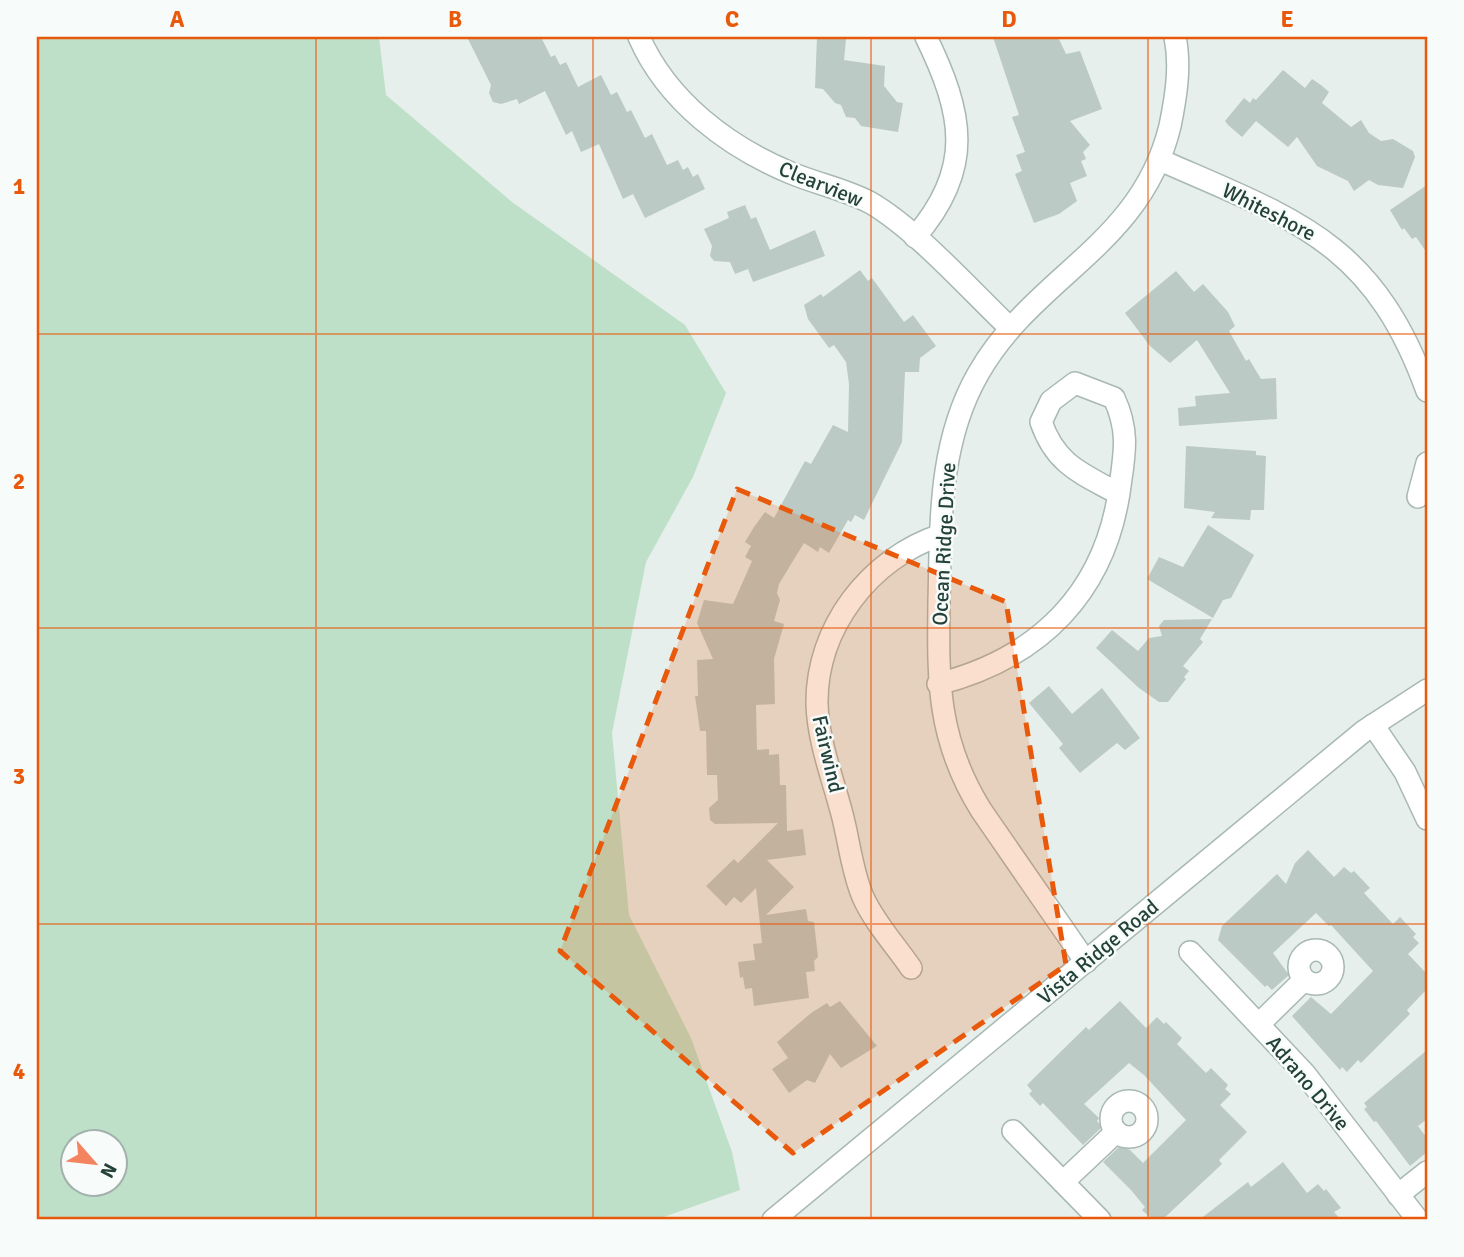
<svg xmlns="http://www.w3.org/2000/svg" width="1464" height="1257" font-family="Signika,sans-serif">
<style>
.green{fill:#bfe0c8;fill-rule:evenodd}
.building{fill:#bbcac4}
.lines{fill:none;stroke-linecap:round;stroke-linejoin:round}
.minor-casing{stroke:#a8b8b2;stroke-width:24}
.minor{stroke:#fff;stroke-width:21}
.marked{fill:#e8590c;fill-opacity:0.2;stroke:#e8590c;stroke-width:5;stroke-dasharray:14 9;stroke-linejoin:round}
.grid{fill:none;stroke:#e8590c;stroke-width:2;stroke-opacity:0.55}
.labels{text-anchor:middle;stroke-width:5;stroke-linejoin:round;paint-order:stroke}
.street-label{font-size:21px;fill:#24423a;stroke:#f7fbf9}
.neatline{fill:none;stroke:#e8590c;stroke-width:2.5}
.grid-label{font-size:23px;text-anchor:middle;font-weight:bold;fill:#e8590c}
</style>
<rect width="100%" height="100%" fill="#e6efeb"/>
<!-- green -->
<path class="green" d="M37,37H379L386,95L512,202L685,325L726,393L693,477L646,562L612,733L629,915L691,1038L732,1152L740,1190L655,1220H37ZM74,1142H116V1184H74Z"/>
<!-- building -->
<g class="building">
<polygon points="467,37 541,37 551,57 555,55 560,65 566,62 578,87 601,75 611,95 617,92 627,112 631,110 645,138 652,134 667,165 678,160 683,170 688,167 693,177 698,174 705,189 645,218 633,194 623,199 599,144 581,152 572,131 566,135 545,91 519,104 517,99 501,104 493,102 489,93 491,85"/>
<polygon points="817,37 846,39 844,60 885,66 884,86 897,102 903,103 898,132 861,126 855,118 846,117 841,105 835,103 823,89 815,88"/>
<polygon points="993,37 1058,37 1066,54 1080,51 1102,109 1070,121 1090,145 1083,152 1086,159 1081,161 1087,176 1070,183 1077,201 1059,214 1034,223 1015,174 1022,171 1016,155 1025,152 1012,117 1019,115"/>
<polygon points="1283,70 1305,88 1312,79 1321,85 1329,92 1322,103 1351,127 1361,120 1369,133 1381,141 1393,139 1413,151 1415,157 1403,188 1378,185 1369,180 1354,191 1348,181 1317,166 1297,137 1288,147 1256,121 1242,137 1228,125 1225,121 1244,98 1250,103 1253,98 1256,100"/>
<polygon points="1427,185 1427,253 1416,237 1412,239 1404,228 1402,230 1390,210"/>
<polygon points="745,205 751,219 756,217 770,250 815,230 825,256 753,282 748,269 735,274 730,262 714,261 710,256 712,246 704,229 729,218 727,212"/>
<polygon points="860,270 868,281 872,278 904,322 913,315 936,346 920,358 919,372 905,372 902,442 864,520 855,515 851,522 848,520 829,553 820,547 818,552 804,543 779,584 777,593 780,600 774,621 784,624 774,659 775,704 756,705 757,750 769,749 769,755 779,754 780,785 786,785 787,831 803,829 806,855 767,860 794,887 766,915 806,909 808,921 814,922 818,957 814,961 815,971 806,972 809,998 754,1006 752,988 745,989 743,977 740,978 738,962 755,960 753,944 762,943 756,888 741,903 734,897 726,906 706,886 734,859 738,863 778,823 715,824 710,820 709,808 718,800 717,775 707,775 706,731 700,731 695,696 698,696 697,660 713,659 697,623 704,600 733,604 752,561 745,557 751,546 745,542 754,527 765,512 774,518 805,461 811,464 833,425 848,432 849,384 846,362 834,345 829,348 808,319 804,305 821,294 823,297"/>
<polygon points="1176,271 1194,292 1203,284 1228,312 1235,326 1229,331 1246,361 1249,359 1261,379 1276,378 1277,419 1179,426 1178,408 1196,406 1195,396 1230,393 1197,340 1170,363 1150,346 1125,313"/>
<polygon points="1186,446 1256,451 1256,455 1266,456 1264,510 1251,510 1250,520 1211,518 1215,512 1184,508"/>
<polygon points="1208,525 1254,555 1231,598 1223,600 1213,618 1147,579 1159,557 1183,567"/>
<polygon points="1212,619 1200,639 1203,642 1183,666 1189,671 1184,677 1186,679 1168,702 1159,702 1139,688 1096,648 1112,630 1138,651 1149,638 1162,636 1159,626 1164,620"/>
<polygon points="1049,686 1072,714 1102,688 1140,738 1125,750 1117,743 1080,773 1059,748 1063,744 1029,703"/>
<polygon points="1308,850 1334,877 1344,867 1351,873 1354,871 1370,888 1364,893 1393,924 1400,917 1416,934 1413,937 1419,943 1408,954 1427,974 1427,989 1407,1010 1410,1014 1361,1063 1358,1060 1347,1072 1342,1067 1340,1070 1292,1016 1311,997 1331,1014 1373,971 1331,925 1329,926 1316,913 1273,953 1289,975 1272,990 1267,985 1265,987 1218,940 1222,926 1277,874 1286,884 1295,863"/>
<polygon points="840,1001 877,1046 841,1068 830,1054 815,1083 807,1080 789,1093 772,1069 788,1058 777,1042 811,1013 827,1003 830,1007"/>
<polygon points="1120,1001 1146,1028 1157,1017 1164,1024 1166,1022 1182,1038 1177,1044 1206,1073 1211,1068 1228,1085 1225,1089 1231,1094 1220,1105 1247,1132 1219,1160 1222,1164 1162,1220 1153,1220 1142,1210 1145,1207 1131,1190 1103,1162 1120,1146 1130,1150 1143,1163 1186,1120 1144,1075 1129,1063 1084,1104 1099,1118 1097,1121 1102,1127 1083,1145 1043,1103 1040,1106 1029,1094 1032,1091 1027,1085 1040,1072 1086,1027 1089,1030"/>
<polygon points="1427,1050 1427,1119 1418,1126 1427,1138 1427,1152 1410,1166 1376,1121 1374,1122 1364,1109 1367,1107 1364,1103"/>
<polygon points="1283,1162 1307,1193 1318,1184 1324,1191 1326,1189 1341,1208 1334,1212 1341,1220 1199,1220 1248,1182 1251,1187"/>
</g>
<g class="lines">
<defs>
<g id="minor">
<path d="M639,37C667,101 728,147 791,173C817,184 845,189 871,203C917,230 970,290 1010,328"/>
<path d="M1160,160C1294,219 1373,241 1427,391"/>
<path d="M915,237C975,168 963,113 926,37"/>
<polyline points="1418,497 1427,463"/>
<path d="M938,684C1040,658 1106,592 1120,486C1125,452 1129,430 1114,398L1075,383L1051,401L1041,422C1056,465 1081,473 1119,494"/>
<polyline points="1373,725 1405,772 1427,819"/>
<circle cx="1316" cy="967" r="17"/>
<polyline points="1190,952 1305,1074 1418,1220"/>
<path d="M1086,962L981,810C937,739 938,682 939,601C941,523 938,444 978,374C1034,275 1141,246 1170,126C1176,97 1181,66 1175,37"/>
<path d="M911,968C896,946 874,922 863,897C852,872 849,840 842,814C833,779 818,741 817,704C816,628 870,558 941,535"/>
<polyline points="1259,1024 1304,980"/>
<circle cx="1129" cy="1119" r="18"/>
<polyline points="1013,1131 1100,1220"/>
<polyline points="1063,1182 1116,1132"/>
<polyline points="1398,1195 1427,1172"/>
<polyline points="773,1220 1364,731 1427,690"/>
</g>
</defs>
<!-- minor casing -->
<use href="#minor" class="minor-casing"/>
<!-- minor -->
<use href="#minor" class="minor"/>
</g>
<!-- marked area -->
<path class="marked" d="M737,489L1006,602L1066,965L793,1153L560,951Z"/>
<!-- grid -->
<path class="grid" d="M316,37V1220M593,37V1220M871,37V1220M1148,37V1220M37,334H1427M37,628H1427M37,924H1427"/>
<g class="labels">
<!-- street labels -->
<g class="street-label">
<text transform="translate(821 184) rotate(22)" y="7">Clearview</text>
<text transform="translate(1269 212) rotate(27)" y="7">Whiteshore</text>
<text transform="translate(944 544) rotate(-87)" y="7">Ocean Ridge Drive</text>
<text transform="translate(828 754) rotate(77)" y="7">Fairwind</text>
<text transform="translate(1098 952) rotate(-40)" y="7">Vista Ridge Road</text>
<text transform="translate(1308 1083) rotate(50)" y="7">Adrano Drive</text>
</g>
</g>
<!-- border -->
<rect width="1464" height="1257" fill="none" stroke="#f7fbf9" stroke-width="77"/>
<!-- north arrow -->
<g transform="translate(94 1163) rotate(118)"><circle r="33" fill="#f7fbf9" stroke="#a3b1ad" stroke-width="2"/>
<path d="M0-5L12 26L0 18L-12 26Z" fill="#f4845f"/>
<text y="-10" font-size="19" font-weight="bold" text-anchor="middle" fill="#24423a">N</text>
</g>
<rect x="38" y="38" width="1388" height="1180" class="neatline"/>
<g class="grid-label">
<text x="177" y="27">A</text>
<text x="455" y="27">B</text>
<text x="732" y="27">C</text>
<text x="1009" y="27">D</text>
<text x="1287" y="27">E</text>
<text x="19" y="194">1</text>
<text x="19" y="489">2</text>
<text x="19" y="784">3</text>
<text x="19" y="1079">4</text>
</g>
</svg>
